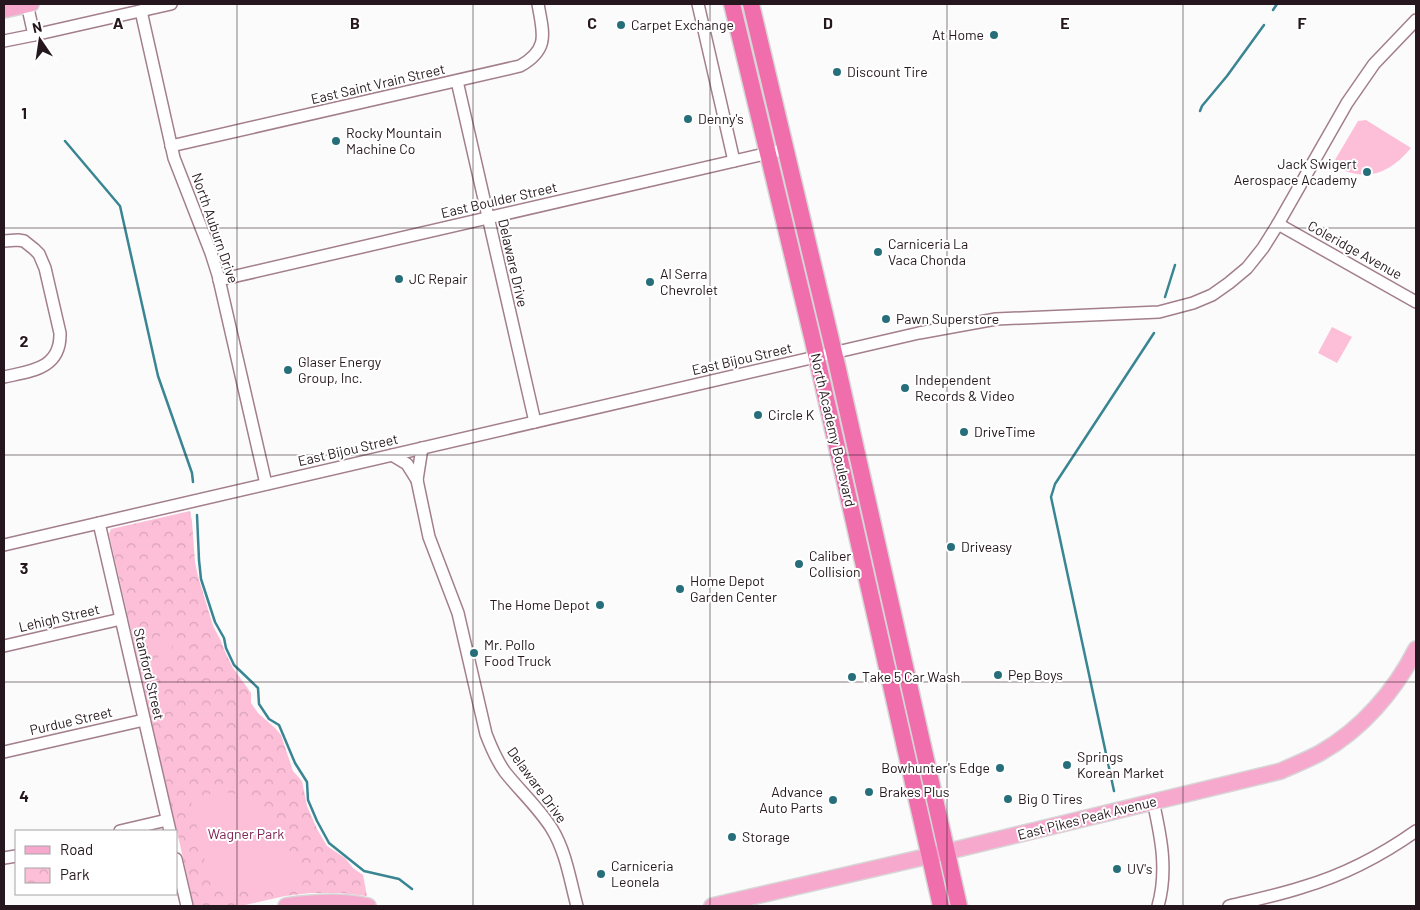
<svg xmlns="http://www.w3.org/2000/svg" width="1420" height="910" font-family="Barlow,sans-serif">
<style>
.park{fill:url(#park-crowns)}
.pitch{fill:#fcbfd7}
.lines{fill:none;stroke-linecap:round;stroke-linejoin:round}
.stream{stroke:#3a8593;stroke-width:2.5}
.minor-casing{stroke:#a37e8d;stroke-width:14}
.major-casing{stroke:#d8d5d6;stroke-width:18}
.highway-casing{stroke:#d8d5d6;stroke-width:19}
.minor{stroke:#fff;stroke-width:11}
.major{stroke:#f6a8cd;stroke-width:15}
.highway{stroke:#f06eab;stroke-width:16}
.grid{fill:none;stroke:#25171d;stroke-width:1;stroke-opacity:0.55}
.poi-dot{fill:#266f7a;stroke:#fff;stroke-width:2}
.labels{text-anchor:middle;stroke-width:4;stroke-linejoin:round;paint-order:stroke}
.poi-label{font-size:14px;fill:#25171d;stroke:#fff;text-anchor:start}
.street-label{font-size:14px;fill:#25171d;stroke:#fff}
.park-label{font-size:14px;fill:#802654;stroke:#fff}
.grid-label{font-size:16px;text-anchor:middle;font-weight:bold;fill:#25171d;stroke:#fff;stroke-width:4;stroke-linejoin:round;paint-order:stroke}
</style>
<defs>
<pattern id="park-crowns" width="20" height="18" patternUnits="userSpaceOnUse" patternTransform="scale(1.25)"><rect width="20" height="18" fill="#fcbfd7"/><path d="M2 6a3 3 0 1 1 6 0M12 15a3 3 0 1 1 6 0" fill="none" stroke="#d8a3b8"/></pattern>
</defs>
<rect width="100%" height="100%" fill="#fbfbfb"/>
<!-- park -->
<polygon class="park" points="190,511 192,521 195,562 198,576 213,626 220,639 226,654 233,668 251,693 251,703 258,713 275,728 281,735 293,771 302,781 307,806 317,829 327,846 345,858 353,868 363,875 367,896 341,893 310,893 285,896 241,906 194,906 109,534 111,529"/>
<!-- pitch -->
<g class="pitch">
<path d="M1366,120L1411,148C1388,175 1365,183 1332,165L1358,121Z"/>
<polygon points="1332,327 1352,337 1337,363 1318,353"/>
<polygon points="169,634 175,660 160,663 153,638"/>
<path d="M221,792C242,793 262,801 274,820C277,826 278,833 281,838C291,856 306,862 302,886L216,891L211,887L191,801L200,796Z"/>
</g>
<g class="lines">
<!-- stream -->
<g class="stream">
<polyline points="1273,10 1277,4"/>
<polyline points="1200,111 1202,106 1227,76 1264,25"/>
<polyline points="65,141 120,206 158,376 192,473 193,482"/>
<polyline points="1165,297 1175,265"/>
<polyline points="197,515 199,560 201,579 215,622 224,638 226,648 234,665 258,688 259,704 269,719 279,725 295,763 307,782 308,800 317,821 329,843 364,871 399,879 412,889"/>
<polyline points="1114,791 1051,497 1055,484 1154,333"/>
</g>
<defs>
<g id="minor">
<polyline points="698,4 734,161"/>
<polyline points="141,11 174,158 211,253 218,275 266,484"/>
<polyline points="34,35 171,4"/>
<polyline points="4,41 34,35 27,4"/>
<polyline points="457,81 535,422"/>
<path d="M171,146L520,66C550,49 543,33 538,4"/>
<polyline points="1278,224 1416,302"/>
<path d="M4,241L18,240L24,241L34,249L39,254L45,268L60,333C61,369 31,371 4,377"/>
<polyline points="219,280 786,149"/>
<path d="M392,455L407,464L417,480L429,537L458,613L486,734C491,747 497,761 505,772C520,791 539,808 552,829C566,852 570,880 577,906"/>
<polyline points="417,480 422,448"/>
<polyline points="99,523 170,831"/>
<polyline points="4,545 919,333 996,319 1159,312 1193,303 1212,295 1229,283 1247,268 1263,248 1278,224 1347,103 1374,64 1416,20"/>
<polyline points="4,646 121,619"/>
<polyline points="4,752 144,720"/>
<path d="M1153,801C1161,837 1168,870 1158,906"/>
<polyline points="120,831 167,820"/>
<polyline points="4,858 16,856"/>
<polyline points="176,859 187,906"/>
<path d="M1229,906C1254,900 1279,895 1303,887C1344,875 1382,855 1416,831"/>
</g>
<g id="major">
<polyline points="4,10 31,4"/>
<path d="M286,906C313,902 341,900 368,906"/>
<path d="M712,906L929,856L1281,771C1294,765 1307,760 1320,753C1361,730 1395,691 1416,649"/>
</g>
<g id="highway">
<polyline points="732,4 813,341 941,906"/>
<polyline points="751,4 837,365 959,906"/>
</g>
</defs>
<!-- minor casing -->
<use href="#minor" class="minor-casing"/>
<!-- major casing -->
<use href="#major" class="major-casing"/>
<!-- highway casing -->
<use href="#highway" class="highway-casing"/>
<!-- minor -->
<use href="#minor" class="minor"/>
<!-- major -->
<use href="#major" class="major"/>
<!-- highway -->
<use href="#highway" class="highway"/>
</g>
<!-- grid -->
<path class="grid" d="M237,4V906M473,4V906M710,4V906M947,4V906M1183,4V906M4,228H1416M4,455H1416M4,682H1416"/>
<!-- markers -->
<g class="poi-dot">
<circle cx="621" cy="25" r="5"/>
<circle cx="994" cy="35" r="5"/>
<circle cx="837" cy="72" r="5"/>
<circle cx="688" cy="119" r="5"/>
<circle cx="336" cy="141" r="5"/>
<circle cx="1367" cy="172" r="5"/>
<circle cx="878" cy="252" r="5"/>
<circle cx="399" cy="279" r="5"/>
<circle cx="650" cy="282" r="5"/>
<circle cx="886" cy="319" r="5"/>
<circle cx="288" cy="370" r="5"/>
<circle cx="905" cy="388" r="5"/>
<circle cx="758" cy="415" r="5"/>
<circle cx="964" cy="432" r="5"/>
<circle cx="951" cy="547" r="5"/>
<circle cx="799" cy="564" r="5"/>
<circle cx="680" cy="589" r="5"/>
<circle cx="600" cy="605" r="5"/>
<circle cx="474" cy="653" r="5"/>
<circle cx="998" cy="675" r="5"/>
<circle cx="852" cy="677" r="5"/>
<circle cx="1067" cy="765" r="5"/>
<circle cx="1000" cy="768" r="5"/>
<circle cx="869" cy="792" r="5"/>
<circle cx="1008" cy="799" r="5"/>
<circle cx="833" cy="800" r="5"/>
<circle cx="732" cy="837" r="5"/>
<circle cx="1117" cy="869" r="5"/>
<circle cx="601" cy="874" r="5"/>
</g>
<g class="labels">
<!-- poi labels -->
<g class="poi-label">
<text x="631" y="30">Carpet Exchange</text>
<text x="984" y="40" text-anchor="end">At Home</text>
<text x="847" y="77">Discount Tire</text>
<text x="698" y="124">Denny's</text>
<text x="346" y="138">Rocky Mountain<tspan x="346" dy="16">Machine Co</tspan></text>
<text x="1357" y="169" text-anchor="end">Jack Swigert<tspan x="1357" dy="16">Aerospace Academy</tspan></text>
<text x="888" y="249">Carniceria La<tspan x="888" dy="16">Vaca Chonda</tspan></text>
<text x="660" y="279">Al Serra<tspan x="660" dy="16">Chevrolet</tspan></text>
<text x="409" y="284">JC Repair</text>
<text x="896" y="324">Pawn Superstore</text>
<text x="298" y="367">Glaser Energy<tspan x="298" dy="16">Group, Inc.</tspan></text>
<text x="915" y="385">Independent<tspan x="915" dy="16">Records &amp; Video</tspan></text>
<text x="768" y="420">Circle K</text>
<text x="974" y="437">DriveTime</text>
<text x="961" y="552">Driveasy</text>
<text x="809" y="561">Caliber<tspan x="809" dy="16">Collision</tspan></text>
<text x="690" y="586">Home Depot<tspan x="690" dy="16">Garden Center</tspan></text>
<text x="590" y="610" text-anchor="end">The Home Depot</text>
<text x="484" y="650">Mr. Pollo<tspan x="484" dy="16">Food Truck</tspan></text>
<text x="1008" y="680">Pep Boys</text>
<text x="862" y="682">Take 5 Car Wash</text>
<text x="1077" y="762">Springs<tspan x="1077" dy="16">Korean Market</tspan></text>
<text x="990" y="773" text-anchor="end">Bowhunter's Edge</text>
<text x="823" y="797" text-anchor="end">Advance<tspan x="823" dy="16">Auto Parts</tspan></text>
<text x="879" y="797">Brakes Plus</text>
<text x="1018" y="804">Big O Tires</text>
<text x="742" y="842">Storage</text>
<text x="611" y="871">Carniceria<tspan x="611" dy="16">Leonela</tspan></text>
<text x="1127" y="874">UV's</text>
</g>
<!-- street labels -->
<g class="street-label">
<text transform="translate(378 84) rotate(-13)" y="5">East Saint Vrain Street</text>
<text transform="translate(499 200) rotate(-13)" y="5">East Boulder Street</text>
<text transform="translate(215 228) rotate(71)" y="5">North Auburn Drive</text>
<text transform="translate(1355 250) rotate(29)" y="5">Coleridge Avenue</text>
<text transform="translate(513 263) rotate(77)" y="5">Delaware Drive</text>
<text transform="translate(742 359) rotate(-13)" y="5">East Bijou Street</text>
<text transform="translate(833 430) rotate(77)" y="5">North Academy Boulevard</text>
<text transform="translate(348 450) rotate(-13)" y="5">East Bijou Street</text>
<text transform="translate(59 618) rotate(-13)" y="5">Lehigh Street</text>
<text transform="translate(149 674) rotate(77)" y="5">Stanford Street</text>
<text transform="translate(71 721) rotate(-13)" y="5">Purdue Street</text>
<text transform="translate(537 785) rotate(54)" y="5">Delaware Drive</text>
<text transform="translate(1087 818) rotate(-14)" y="5">East Pikes Peak Avenue</text>
</g>
<!-- park labels -->
<g class="park-label">
<text x="246" y="839">Wagner Park</text>
</g>
</g>
<g class="grid-label">
<text x="118" y="29">A</text>
<text x="355" y="29">B</text>
<text x="592" y="29">C</text>
<text x="828" y="29">D</text>
<text x="1065" y="29">E</text>
<text x="1302" y="29">F</text>
<text x="24" y="119">1</text>
<text x="24" y="347">2</text>
<text x="24" y="574">3</text>
<text x="24" y="802">4</text>
</g>
<!-- border -->
<rect width="1420" height="910" fill="none" stroke="#25171d" stroke-width="10"/>
<!-- legend -->
<rect x="15" y="830" width="162" height="65" fill="#ffffff" stroke="#a8a2a5"/>
<rect x="25" y="846" width="25" height="8" fill="#f6a8cd" stroke="#a8a2a5"/>
<text x="60" y="855" font-size="15" fill="#25171d">Road</text>
<rect x="25" y="868" width="25" height="15" fill="url(#park-crowns)" stroke="#a8a2a5"/>
<text x="60" y="880" font-size="15" fill="#25171d">Park</text>
<!-- north arrow -->
<g transform="translate(40 40) rotate(347)" stroke="#ffffff" stroke-width="4" paint-order="stroke">
<path d="M0-4L9 19L0 12L-9 19Z" fill="#25171d"/>
<text y="-8" font-size="14" font-weight="bold" text-anchor="middle" fill="#25171d">N</text>
</g>
</svg>
